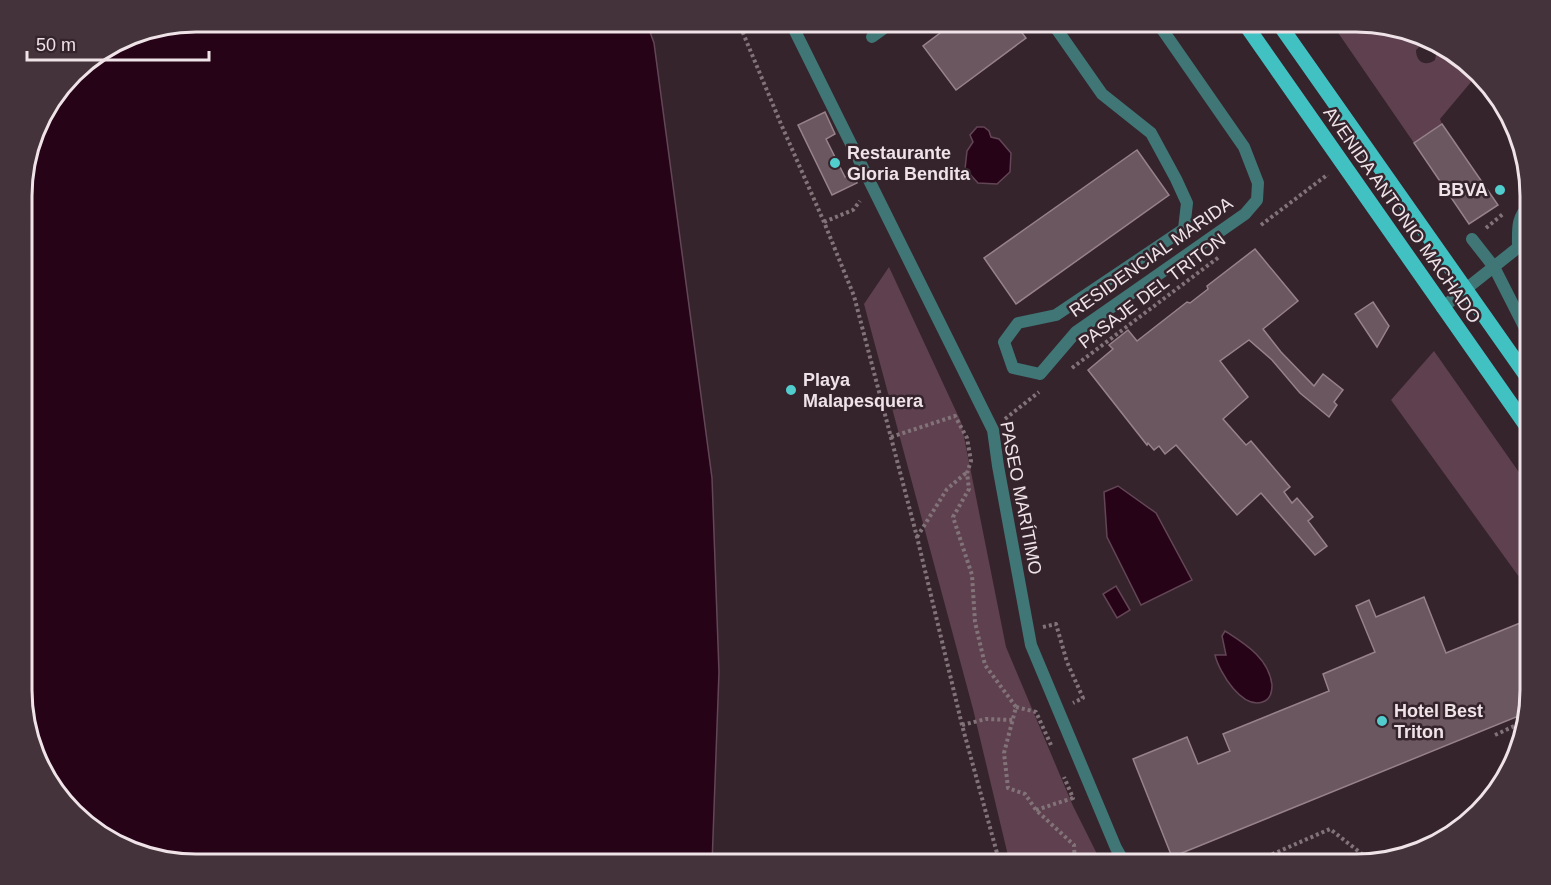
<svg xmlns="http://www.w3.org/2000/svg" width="1551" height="885" font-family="Helvetica,sans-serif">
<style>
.green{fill:#5f404f;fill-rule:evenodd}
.water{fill:#270318;stroke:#634656;stroke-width:1.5}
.building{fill:#6b5760;stroke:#97828b;stroke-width:1.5}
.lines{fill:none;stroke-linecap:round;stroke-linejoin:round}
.path{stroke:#827379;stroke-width:4;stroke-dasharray:3 3;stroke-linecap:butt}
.lane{stroke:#407676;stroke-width:12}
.street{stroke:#407676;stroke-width:12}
.primary{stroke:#42c1c3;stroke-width:15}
.poi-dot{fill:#52cdce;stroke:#35242c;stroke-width:2}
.labels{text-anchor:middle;stroke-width:5;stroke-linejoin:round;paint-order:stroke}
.poi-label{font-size:18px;font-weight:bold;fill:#efe3e8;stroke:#35242c;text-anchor:start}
.street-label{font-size:18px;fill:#efe3e8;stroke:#35242c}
.rim{fill:none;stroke:#efe3e8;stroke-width:3}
</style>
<rect width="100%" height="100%" fill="#35242c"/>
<!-- green -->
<g class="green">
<path d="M1330,21H1355L1442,44L1476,76L1440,119L1442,124L1414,143ZM1423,43L1433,44L1437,50L1435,60C1425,67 1416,62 1416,50Z"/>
<polygon points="889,267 961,422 1006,647 1073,806 1102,864 1010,864 973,709 864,304"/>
<polygon points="1434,351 1530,488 1530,592 1391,400"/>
</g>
<!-- water -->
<g class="water">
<polygon points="196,21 646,21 654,43 712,478 719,672 712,864 196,864 109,841 51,787 22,712 22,173 39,118 80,65 129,34"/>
<polygon points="977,127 984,127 989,131 991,137 999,139 1011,153 1010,172 997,184 978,183 965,169 967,151 973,142 970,135"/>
<polygon points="1118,486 1156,513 1192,580 1141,605 1107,537 1104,492"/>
<polygon points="1116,586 1130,610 1117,618 1103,594"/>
<path d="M1225,631C1245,644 1269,658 1272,685C1272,691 1271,698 1265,701C1243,712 1219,672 1215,655H1226L1222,636Z"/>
</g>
<!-- building -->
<g class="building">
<polygon points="956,21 1013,21 1026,38 956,90 923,46"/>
<polygon points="825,112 835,134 826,139 845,177 853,173 857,183 832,195 798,125"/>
<polygon points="1442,124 1498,205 1469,224 1414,143"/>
<polygon points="1137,150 1169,195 1016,304 984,258"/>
<polygon points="1255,249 1298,301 1263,329 1281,352 1314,386 1323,374 1343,390 1334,402 1337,405 1329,417 1300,393 1272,360 1249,340 1220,361 1248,397 1223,419 1246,445 1251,441 1290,487 1284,492 1292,503 1297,498 1313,517 1308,521 1327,546 1315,555 1261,493 1237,515 1176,445 1165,454 1159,446 1154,450 1148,443 1147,445 1088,370 1113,349 1109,345 1128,330 1137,341 1187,302 1190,303 1208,289 1207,286"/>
<polygon points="1373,302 1389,326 1377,347 1355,314"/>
<polygon points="1424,597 1446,653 1530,619 1530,700 1526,713 1172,857 1133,759 1187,737 1198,764 1230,751 1223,734 1329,691 1323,674 1375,652 1356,606 1369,600 1376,617"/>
</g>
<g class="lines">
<!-- path -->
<g class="path">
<polyline points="738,21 781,124 824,222 854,296 917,537 962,725 1000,864"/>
<polyline points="811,29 823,21"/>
<polyline points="824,222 853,210 860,201"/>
<polyline points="1261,225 1327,175 1328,176"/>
<polyline points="1486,228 1503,214"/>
<polyline points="1072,368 1219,257"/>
<polyline points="1005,419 1039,392"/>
<polyline points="891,437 955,416 967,438 971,461 967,473 969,489 953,517 972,575 975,622 985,665 1016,707 1004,753 1008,788 1025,794 1036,810 1074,845 1075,864"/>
<polyline points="917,537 947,489 966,473"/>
<polyline points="1043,627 1056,624 1067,662 1083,698 1073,703"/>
<polyline points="1016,707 1036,712 1051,745"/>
<polyline points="962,725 986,719 1013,720"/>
<polyline points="1495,735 1523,722"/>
<polyline points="1036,810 1073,798 1064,777"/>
<polyline points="1250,864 1330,829 1362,854 1376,860"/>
</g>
<!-- lane -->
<g class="lane">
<polyline points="1051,21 1102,94 1151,133 1176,179 1187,203 1184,229 1056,315 1018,323 1004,342 1013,368 1040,374 1076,332 1245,214 1257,200 1258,183 1244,147 1162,29 1162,21"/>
<polyline points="872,37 894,21"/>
<path d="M1518,247C1518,230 1516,217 1530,205"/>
</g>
<!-- street -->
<g class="street">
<polyline points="790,21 993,430 998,466 1031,645 1116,848 1125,864"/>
<polyline points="1472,239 1494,267 1530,338"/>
<polyline points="1442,308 1530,238"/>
</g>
<!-- primary -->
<g class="primary">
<polyline points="1243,21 1530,431"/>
<polyline points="1277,21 1530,381"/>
</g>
</g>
<!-- markers -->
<g class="poi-dot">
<circle cx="835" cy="163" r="6"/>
<circle cx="1500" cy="190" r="6"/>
<circle cx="791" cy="390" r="6"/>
<circle cx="1382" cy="721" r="6"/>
</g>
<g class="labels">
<!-- poi labels -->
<g class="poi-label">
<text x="847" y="159">Restaurante<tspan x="847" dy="21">Gloria Bendita</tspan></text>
<text x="1488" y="196" text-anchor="end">BBVA</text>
<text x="803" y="386">Playa<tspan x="803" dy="21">Malapesquera</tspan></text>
<text x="1394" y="717">Hotel Best<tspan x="1394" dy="21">Triton</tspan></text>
</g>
<!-- street labels -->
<g class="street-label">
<text transform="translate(1402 215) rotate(55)" y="6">AVENIDA ANTONIO MACHADO</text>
<text transform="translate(1151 257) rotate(-35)" y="6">RESIDENCIAL MARIDA</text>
<text transform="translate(1152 291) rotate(-37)" y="6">PASAJE DEL TRITON</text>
<text transform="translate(1021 498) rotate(79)" y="6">PASEO MARÍTIMO</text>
</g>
</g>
<!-- crop -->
<path d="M0 0H1551V885H0ZM196 32H1356A164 164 0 0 1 1520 196V690A164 164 0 0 1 1356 854H196A164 164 0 0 1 32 690V196A164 164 0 0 1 196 32Z" fill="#44333b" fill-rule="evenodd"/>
<path class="rim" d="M196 32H1356A164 164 0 0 1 1520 196V690A164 164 0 0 1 1356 854H196A164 164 0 0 1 32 690V196A164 164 0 0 1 196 32Z"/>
<!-- scale -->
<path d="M27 51v9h182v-9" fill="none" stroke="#efe3e8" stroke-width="3"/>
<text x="36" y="51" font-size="18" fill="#efe3e8" stroke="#35242c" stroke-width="4.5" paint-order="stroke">50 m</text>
</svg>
